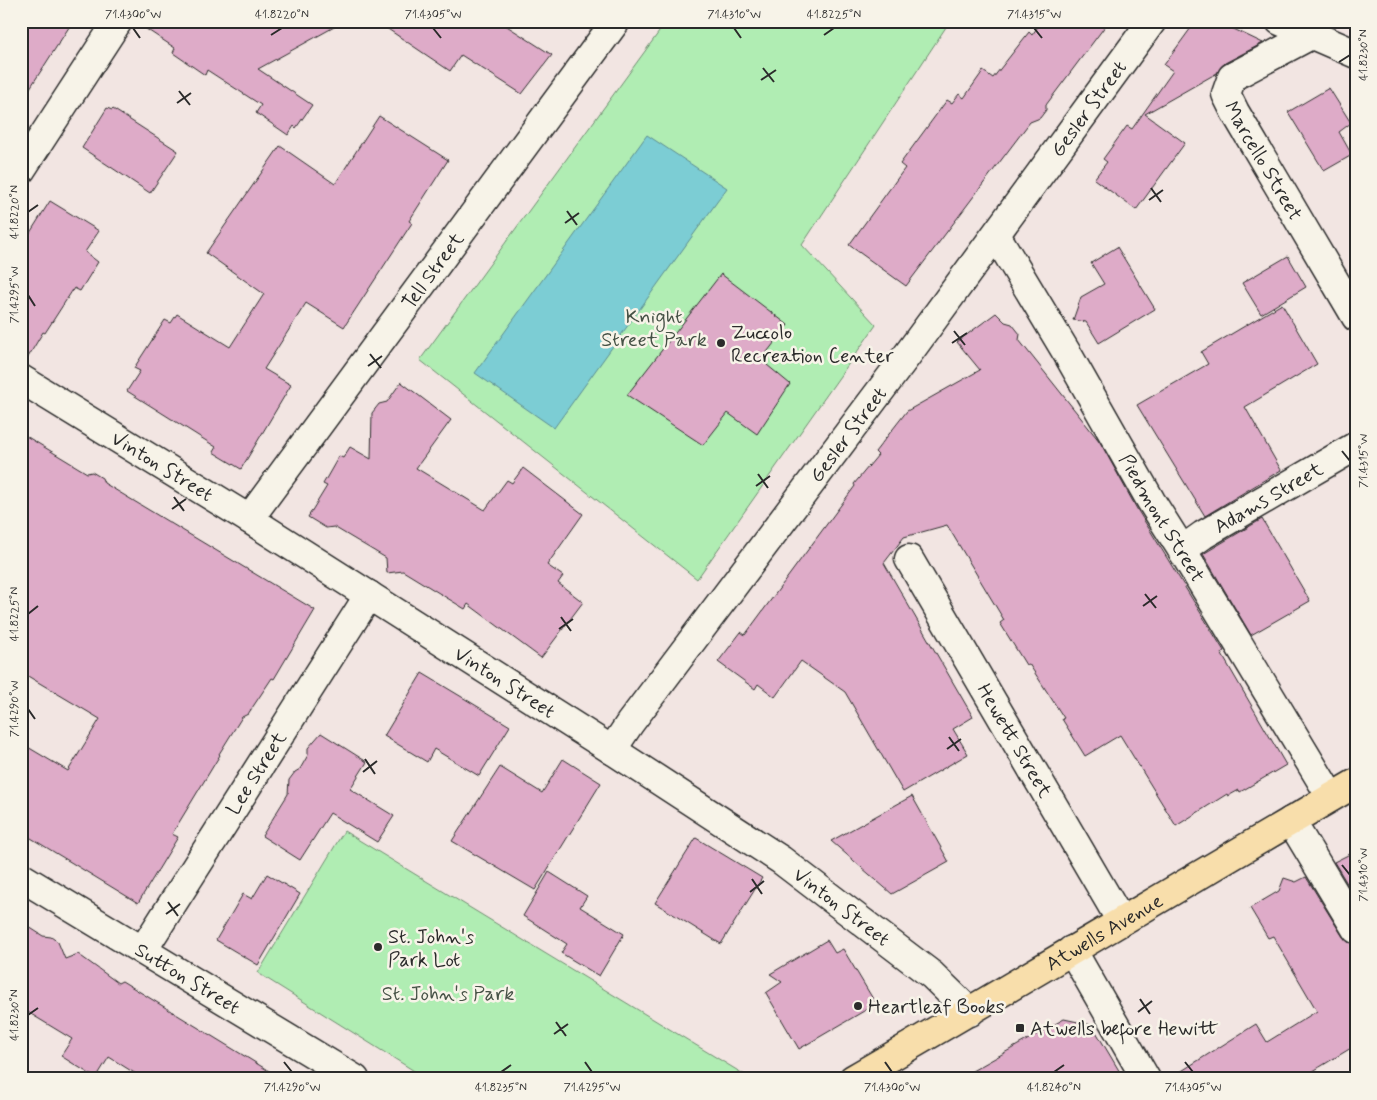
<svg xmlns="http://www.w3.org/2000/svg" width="1377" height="1100" font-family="Mynerve,sans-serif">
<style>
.green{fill:#b0edb3;stroke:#6e8c6f}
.water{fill:#7ccdd4;stroke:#5c8c90}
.building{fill:#deabc8;stroke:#2b2b2b}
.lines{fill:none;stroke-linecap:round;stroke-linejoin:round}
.minor-casing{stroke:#2b2b2b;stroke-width:31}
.major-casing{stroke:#2b2b2b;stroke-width:31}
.minor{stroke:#f7f3e8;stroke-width:28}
.major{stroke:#f8deab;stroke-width:28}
.ticks{fill:none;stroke:#2b2b2b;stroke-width:2}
.poi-dot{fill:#2b2b2b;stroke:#f7f3e8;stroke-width:2}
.labels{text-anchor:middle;stroke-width:5;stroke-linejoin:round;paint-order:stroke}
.street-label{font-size:20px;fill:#2b2b2b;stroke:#f7f3e8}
.park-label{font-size:20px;fill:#465246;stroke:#f7f3e8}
.poi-label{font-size:20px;fill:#2b2b2b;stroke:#f7f3e8;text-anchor:start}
.neatline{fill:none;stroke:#2b2b2b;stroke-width:2}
.ticks-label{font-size:12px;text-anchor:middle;fill:#2b2b2b}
</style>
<rect width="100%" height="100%" fill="#f2e5e2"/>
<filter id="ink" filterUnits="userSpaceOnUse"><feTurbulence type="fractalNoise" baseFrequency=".02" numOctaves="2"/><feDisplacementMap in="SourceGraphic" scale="10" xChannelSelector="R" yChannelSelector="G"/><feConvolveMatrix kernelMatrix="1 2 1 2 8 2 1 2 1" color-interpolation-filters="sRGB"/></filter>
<g filter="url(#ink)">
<!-- green -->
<g class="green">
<polygon points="667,21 950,21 802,245 876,325 697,579 420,360"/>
<polygon points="344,831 745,1075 738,1079 427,1079 258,973"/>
</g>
<!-- water -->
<polygon class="water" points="647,135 727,188 554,428 475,373"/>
<!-- building -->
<g class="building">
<polygon points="21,21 73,21 21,102"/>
<polygon points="134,21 345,21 258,69 312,105 296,128 294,126 288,135 256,113 261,105 207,70 205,75 173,53 175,48"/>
<polygon points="376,21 499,21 552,55 522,94 461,55 450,71"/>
<polygon points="1042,21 1109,21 1046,105 1046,110 1040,118 1030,122 906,286 849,245 905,168 900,164 947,100 952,103 959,94 964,98 983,71 993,78 1029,32 1032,35"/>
<polygon points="1196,21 1217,21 1263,43 1225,63 1217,73 1145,114 1185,143 1136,210 1094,179 1107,162 1103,159 1127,126 1132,129 1173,71 1164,65"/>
<polygon points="1329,88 1351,123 1339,132 1352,155 1324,171 1288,112"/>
<polygon points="107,108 112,110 113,109 178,151 150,193 82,148"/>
<polygon points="379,116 448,160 409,221 412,223 344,327 306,303 264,369 291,385 241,469 213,452 216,447 127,391 140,371 134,368 165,320 171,323 177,314 230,347 264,294 206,253 280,146 335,184"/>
<polygon points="50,201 99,231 85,252 98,262 80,291 74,288 45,333 43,332 24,364 21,363 21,247"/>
<polygon points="1117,247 1155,309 1099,343 1086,322 1073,320 1081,297 1104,284 1091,263"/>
<polygon points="1288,256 1306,287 1261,314 1242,283"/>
<polygon points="721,274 788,325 761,360 790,384 757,434 728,413 703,445 627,395"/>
<polygon points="1282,304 1317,364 1245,407 1281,470 1205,516 1137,405 1208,364 1201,352"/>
<polygon points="996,313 1005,322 1012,324 1020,334 1019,340 1100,442 1137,509 1224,651 1221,653 1286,765 1240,792 1239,790 1228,796 1227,794 1176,826 1120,735 1085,756 1062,719 1064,718 1029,664 1026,665 1000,623 1004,620 947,525 904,537 884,563 973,717 953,729 968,754 903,792 845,692 801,661 775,697 758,684 755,689 718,662 741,632 745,635 855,486 854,484 878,455 875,452 907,411 980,370 957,342"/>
<polygon points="401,382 451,420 416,468 485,510 507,480 512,483 523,468 583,514 547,565 563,576 558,583 583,602 541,658 468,604 465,609 403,571 387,573 386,558 334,527 326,528 308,517 327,486 323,484 339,456 343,458 350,447 371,459 372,413 379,404 387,402"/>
<polygon points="21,433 87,473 92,472 102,478 104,483 315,610 274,679 272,678 248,714 242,717 219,754 220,755 172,834 178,837 138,903 21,832 21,743 68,771 100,719 21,672"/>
<polygon points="1262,519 1310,601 1251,635 1203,554"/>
<polygon points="422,673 510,726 479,776 434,749 427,762 384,736"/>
<polygon points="321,733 367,762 350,789 394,816 377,842 330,813 300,860 262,836 288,794 289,780 295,772 300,769 308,755 308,748"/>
<polygon points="563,759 601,783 535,890 452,841 500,767 542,793"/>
<polygon points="912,796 949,862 892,894 831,841"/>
<polygon points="696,838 762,878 721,944 655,903"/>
<polygon points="1356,851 1356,898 1334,862"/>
<polygon points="549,872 587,896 580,907 624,934 599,976 561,953 567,944 523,916"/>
<polygon points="267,874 300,894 258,965 216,940 243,894 252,899"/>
<polygon points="1306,877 1343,937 1348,942 1356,945 1356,1045 1300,1079 1169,1079 1256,1024 1267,1042 1317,1011 1273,936 1268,938 1250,908 1279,891 1284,878 1296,882"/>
<polygon points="21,922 43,936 51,937 58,942 65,959 78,954 118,983 122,981 282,1079 144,1079 109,1057 96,1078 61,1056 72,1039 21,1008"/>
<polygon points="827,940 835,953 843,949 876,1004 799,1049 766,993 782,982 770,974"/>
<polygon points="1064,1019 1092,1025 1124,1079 958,1079"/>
</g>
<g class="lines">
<defs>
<g id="minor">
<polyline points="1280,21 1356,54"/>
<path id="s1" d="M1311,35L1232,77L1226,94L1235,112L1356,317"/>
<polyline points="21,170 118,21"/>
<path id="s2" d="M996,235L1068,355L1151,501L1182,550L1331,797"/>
<path id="s3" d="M21,379L249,519L612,750L781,860L932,975L970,1012"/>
<path id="s4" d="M249,519L616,21"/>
<path id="s5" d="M1182,550L1203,535L1356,446"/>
<path id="s6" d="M909,559L1121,921"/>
<path id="s7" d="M612,750L630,723L908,354L1152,21"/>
<polyline points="1291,821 1356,929"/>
<path id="s8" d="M21,877L355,1079"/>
<path id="s9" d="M143,950L369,595"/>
<polyline points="1072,950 1146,1079"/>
</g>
<g id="major">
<path id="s10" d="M853,1079C1021,982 1188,881 1356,783"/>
</g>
</defs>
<!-- minor casing -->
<use href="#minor" class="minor-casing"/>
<!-- major casing -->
<use href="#major" class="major-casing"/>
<!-- minor -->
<use href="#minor" class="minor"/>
<!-- major -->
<use href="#major" class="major"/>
</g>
</g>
<!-- ticks -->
<path class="ticks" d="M133,28L140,38M433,28L441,38M734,28L741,38M1034,28L1042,38M271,35L282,28M824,35L834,28M1339,62L1350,55M763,68L774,82M761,80L776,70M179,91L190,105M177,103L191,93M1151,188L1161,202M1149,200L1163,190M567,211L577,225M28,212L38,205M565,223L579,213M28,295L35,306M954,331L965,345M952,343L967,333M370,354L381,368M368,366L382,356M1342,451L1350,461M758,474L768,488M756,486L770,476M174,497L184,511M172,509L186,499M1145,594L1156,608M1143,606L1157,596M28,614L38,606M561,617L571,631M559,629L573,619M28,709L35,719M949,737L959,751M947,749L961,739M365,759L375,774M363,772L377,761M1342,865L1350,875M752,879L762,894M750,892L764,881M168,902L178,916M166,914L180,904M1140,999L1150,1014M1138,1012L1152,1001M28,1015L38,1008M556,1022L566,1036M554,1034L568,1024M284,1062L292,1072M585,1062L592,1072M885,1062L892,1072M1185,1062L1193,1072M501,1072L511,1065M1054,1072L1064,1065"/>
<!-- markers -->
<g class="poi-dot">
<circle cx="721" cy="343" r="5"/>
<circle cx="378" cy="947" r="5"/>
<circle cx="858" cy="1006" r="5"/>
<rect x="1015" y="1023" width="10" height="10" rx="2.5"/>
</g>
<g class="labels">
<!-- street labels -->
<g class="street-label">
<text dy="7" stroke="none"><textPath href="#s7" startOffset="799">Gesler Street</textPath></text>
<text dy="7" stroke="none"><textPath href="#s1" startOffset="184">Marcello Street</textPath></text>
<text dy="7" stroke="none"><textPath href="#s4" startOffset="309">Tell Street</textPath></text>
<text dy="7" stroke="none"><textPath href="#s7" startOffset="394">Gesler Street</textPath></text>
<text dy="7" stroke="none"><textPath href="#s3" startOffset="166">Vinton Street</textPath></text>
<text dy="7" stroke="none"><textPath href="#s5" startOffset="101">Adams Street</textPath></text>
<text dy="7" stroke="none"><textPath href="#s2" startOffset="328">Piedmont Street</textPath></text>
<text dy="7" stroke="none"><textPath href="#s3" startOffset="571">Vinton Street</textPath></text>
<text dy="7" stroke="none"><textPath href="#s6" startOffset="210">Hewett Street</textPath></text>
<text dy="7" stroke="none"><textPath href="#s9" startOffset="210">Lee Street</textPath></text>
<text dy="7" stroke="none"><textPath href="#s3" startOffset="976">Vinton Street</textPath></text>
<text dy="7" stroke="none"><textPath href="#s10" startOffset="291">Atwells Avenue</textPath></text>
<text dy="7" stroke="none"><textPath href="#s8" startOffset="195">Sutton Street</textPath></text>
</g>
<!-- park labels -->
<g class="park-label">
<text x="654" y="323">Knight<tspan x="654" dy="23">Street Park</tspan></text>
<text x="448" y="1000">St. John's Park</text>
</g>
<!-- poi labels -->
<g class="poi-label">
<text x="731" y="339">Zuccolo<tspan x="731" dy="23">Recreation Center</tspan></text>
<text x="388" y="943">St. John's<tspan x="388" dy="23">Park Lot</tspan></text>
<text x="868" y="1013">Heartleaf Books</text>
<text x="1030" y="1035">Atwells before Hewitt</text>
</g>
</g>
<!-- margin -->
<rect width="1377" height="1100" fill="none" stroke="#f7f3e8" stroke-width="55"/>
<rect x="28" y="28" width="1322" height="1044" class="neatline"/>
<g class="ticks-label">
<text x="133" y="18">71.4300°W</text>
<text x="282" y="18">41.8220°N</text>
<text x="433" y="18">71.4305°W</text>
<text x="734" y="18">71.4310°W</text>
<text x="834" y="18">41.8225°N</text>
<text x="1034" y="18">71.4315°W</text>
<text transform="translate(1363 55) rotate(-90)" y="4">41.8230°N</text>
<text transform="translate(14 212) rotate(-90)" y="4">41.8220°N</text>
<text transform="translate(14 295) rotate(-90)" y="4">71.4295°W</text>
<text transform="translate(1363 461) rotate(-90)" y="4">71.4315°W</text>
<text transform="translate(14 614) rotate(-90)" y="4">41.8225°N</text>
<text transform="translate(14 709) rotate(-90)" y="4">71.4290°W</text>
<text transform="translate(1363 875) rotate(-90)" y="4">71.4310°W</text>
<text transform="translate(14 1015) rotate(-90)" y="4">41.8230°N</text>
<text x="292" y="1091">71.4290°W</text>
<text x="501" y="1091">41.8235°N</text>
<text x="592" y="1091">71.4295°W</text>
<text x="892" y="1091">71.4300°W</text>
<text x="1054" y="1091">41.8240°N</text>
<text x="1193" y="1091">71.4305°W</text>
</g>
</svg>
